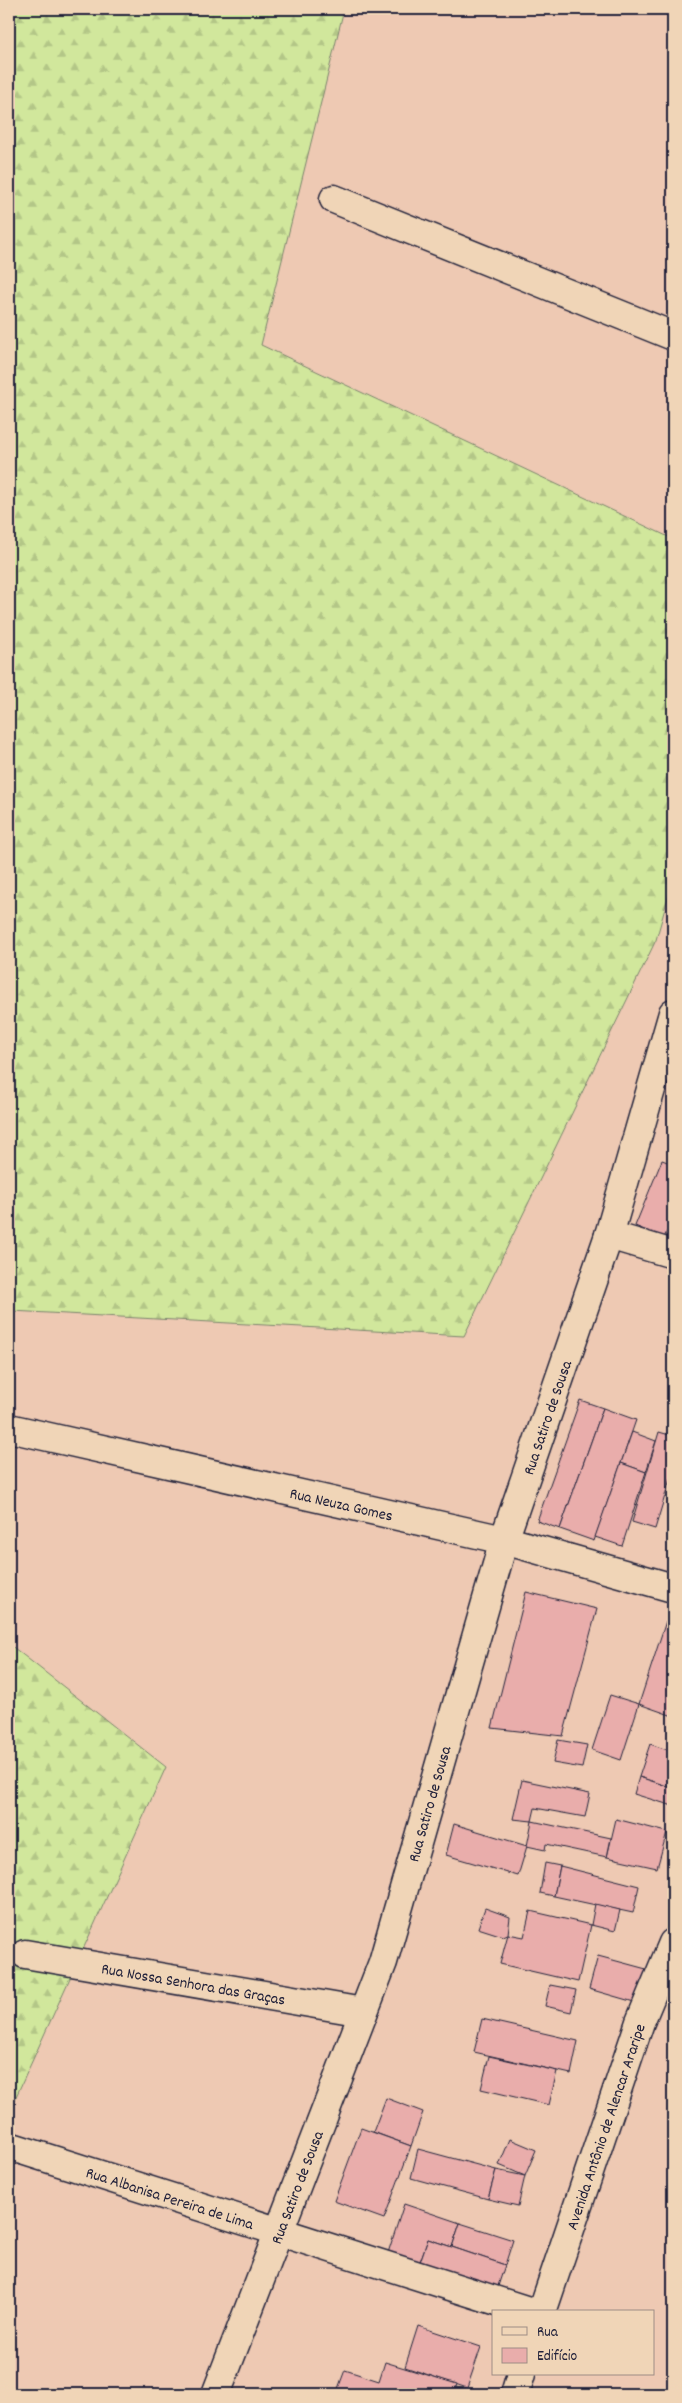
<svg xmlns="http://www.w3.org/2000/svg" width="682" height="2403" font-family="Dekko,sans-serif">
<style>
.forest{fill:url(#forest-firs);stroke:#7a846c}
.building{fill:#e9adab;stroke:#22223b}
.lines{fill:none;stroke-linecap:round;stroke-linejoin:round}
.minor-casing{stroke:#22223b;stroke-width:31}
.minor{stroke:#f0d5b7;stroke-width:28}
.labels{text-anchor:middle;stroke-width:4;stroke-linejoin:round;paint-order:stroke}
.street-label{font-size:16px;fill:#22223b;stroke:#f0d5b7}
</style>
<defs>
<pattern id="forest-firs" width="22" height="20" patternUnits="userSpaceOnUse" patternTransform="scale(1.25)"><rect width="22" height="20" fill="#d1e79c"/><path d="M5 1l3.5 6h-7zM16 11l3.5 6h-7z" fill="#b3c687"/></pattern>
</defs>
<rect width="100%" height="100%" fill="#eec9b3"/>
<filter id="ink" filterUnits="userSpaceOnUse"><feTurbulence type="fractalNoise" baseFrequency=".02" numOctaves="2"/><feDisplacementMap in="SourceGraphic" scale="10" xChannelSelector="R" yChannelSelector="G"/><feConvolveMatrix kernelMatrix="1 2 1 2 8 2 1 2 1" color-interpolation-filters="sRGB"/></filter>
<g filter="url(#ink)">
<!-- forest -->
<g class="forest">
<polygon points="9,9 344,9 261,345 673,539 673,880 656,940 464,1336 12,1311 9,1318"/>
<polygon points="9,1644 166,1767 9,2112"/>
</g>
<!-- building -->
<g class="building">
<polygon points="662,1160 673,1164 673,1224 671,1223 664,1238 635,1226"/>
<polygon points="580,1400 603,1408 560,1529 537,1521"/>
<polygon points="603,1408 636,1420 594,1541 560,1529"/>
<polygon points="632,1432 656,1441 646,1472 621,1463"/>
<polygon points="659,1432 673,1436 673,1469 655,1529 632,1522"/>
<polygon points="621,1463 646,1472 622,1546 595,1537"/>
<polygon points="526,1592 597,1609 563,1736 492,1728"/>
<polygon points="666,1621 673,1623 673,1716 639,1704"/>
<polygon points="610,1695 639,1704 621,1760 592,1750"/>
<polygon points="673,1734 673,1752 668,1750"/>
<polygon points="558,1740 587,1745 582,1768 553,1763"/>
<polygon points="650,1744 673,1752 673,1788 639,1777"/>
<polygon points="639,1777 673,1788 673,1806 634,1794"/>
<polygon points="522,1780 590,1794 585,1817 535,1808 532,1821 513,1819"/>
<polygon points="616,1819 667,1832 657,1868 607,1857"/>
<polygon points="532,1821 611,1838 607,1857 546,1844 545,1850 527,1846"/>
<polygon points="454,1824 527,1846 518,1876 446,1855"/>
<polygon points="545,1863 560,1866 554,1896 540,1893"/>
<polygon points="560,1866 639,1886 633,1913 554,1896"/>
<polygon points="595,1904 620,1910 615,1931 591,1925"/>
<polygon points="485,1908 510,1917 508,1934 503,1936 478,1928"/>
<polygon points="530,1911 591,1925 578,1982 500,1964 508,1934 524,1937"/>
<polygon points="598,1956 650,1970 641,2004 589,1989"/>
<polygon points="550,1985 576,1990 571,2012 545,2006"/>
<polygon points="482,2019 578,2041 571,2074 474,2052"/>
<polygon points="489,2056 557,2071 549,2105 481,2089"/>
<polygon points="386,2098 423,2112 411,2146 373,2132"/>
<polygon points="361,2128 411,2146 384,2219 334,2201"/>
<polygon points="510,2139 536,2150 525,2176 499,2165"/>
<polygon points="418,2149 496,2170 488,2199 411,2178"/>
<polygon points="496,2170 525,2176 518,2206 488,2199"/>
<polygon points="404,2204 460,2223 452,2247 428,2239 415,2276 384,2265"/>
<polygon points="460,2223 513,2240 505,2265 452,2247"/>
<polygon points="428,2239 505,2265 493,2301 415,2276"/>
<polygon points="418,2326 481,2347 467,2388 405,2367"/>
<polygon points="385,2362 457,2384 454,2394 336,2394 345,2370 379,2381"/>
</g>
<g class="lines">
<defs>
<g id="minor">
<polyline points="334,199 673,336"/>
<polyline points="609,1235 673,1254"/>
<path id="s1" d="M9,1428L504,1540L673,1588"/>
<path id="s2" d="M25,1954L363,2012"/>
<path id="s3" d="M9,2146L532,2312"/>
<path id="s4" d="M542,2312L640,2022L673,1943"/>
<path id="s5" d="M216,2394L383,1962L504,1540L609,1235L673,1013"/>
<polyline points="515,2394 521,2374"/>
</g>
</defs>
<!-- minor casing -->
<use href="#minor" class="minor-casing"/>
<!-- minor -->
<use href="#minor" class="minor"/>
</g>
</g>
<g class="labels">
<!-- street labels -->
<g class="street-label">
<text dy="6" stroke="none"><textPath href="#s5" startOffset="1032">Rua Satiro de Sousa</textPath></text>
<text dy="6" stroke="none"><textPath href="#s1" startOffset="341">Rua Neuza Gomes</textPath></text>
<text dy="6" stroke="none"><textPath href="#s5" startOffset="628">Rua Satiro de Sousa</textPath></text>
<text dy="6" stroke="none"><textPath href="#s2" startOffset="171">Rua Nossa Senhora das Graças</textPath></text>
<text dy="6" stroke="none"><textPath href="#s4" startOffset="196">Avenida Antônio de Alencar Araripe</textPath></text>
<text dy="6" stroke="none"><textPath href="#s5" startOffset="222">Rua Satiro de Sousa</textPath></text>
<text dy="6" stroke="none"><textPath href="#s3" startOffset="169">Rua Albanisa Pereira de Lima</textPath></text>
</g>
</g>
<!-- margin -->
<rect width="682" height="2403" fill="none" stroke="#f0d5b7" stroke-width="30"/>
<rect x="15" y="15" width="652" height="2373" fill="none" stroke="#22223b" stroke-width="2" filter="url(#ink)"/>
<!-- legend -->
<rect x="492" y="2310" width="162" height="65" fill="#f0d5b7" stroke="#9e8d85"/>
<rect x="502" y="2327" width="25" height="8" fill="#f0d5b7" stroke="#9e8d85"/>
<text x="537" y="2336" font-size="15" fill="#22223b">Rua</text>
<rect x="502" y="2348" width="25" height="15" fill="#e9adab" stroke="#9e8d85"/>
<text x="537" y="2360" font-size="15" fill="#22223b">Edifício</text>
</svg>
